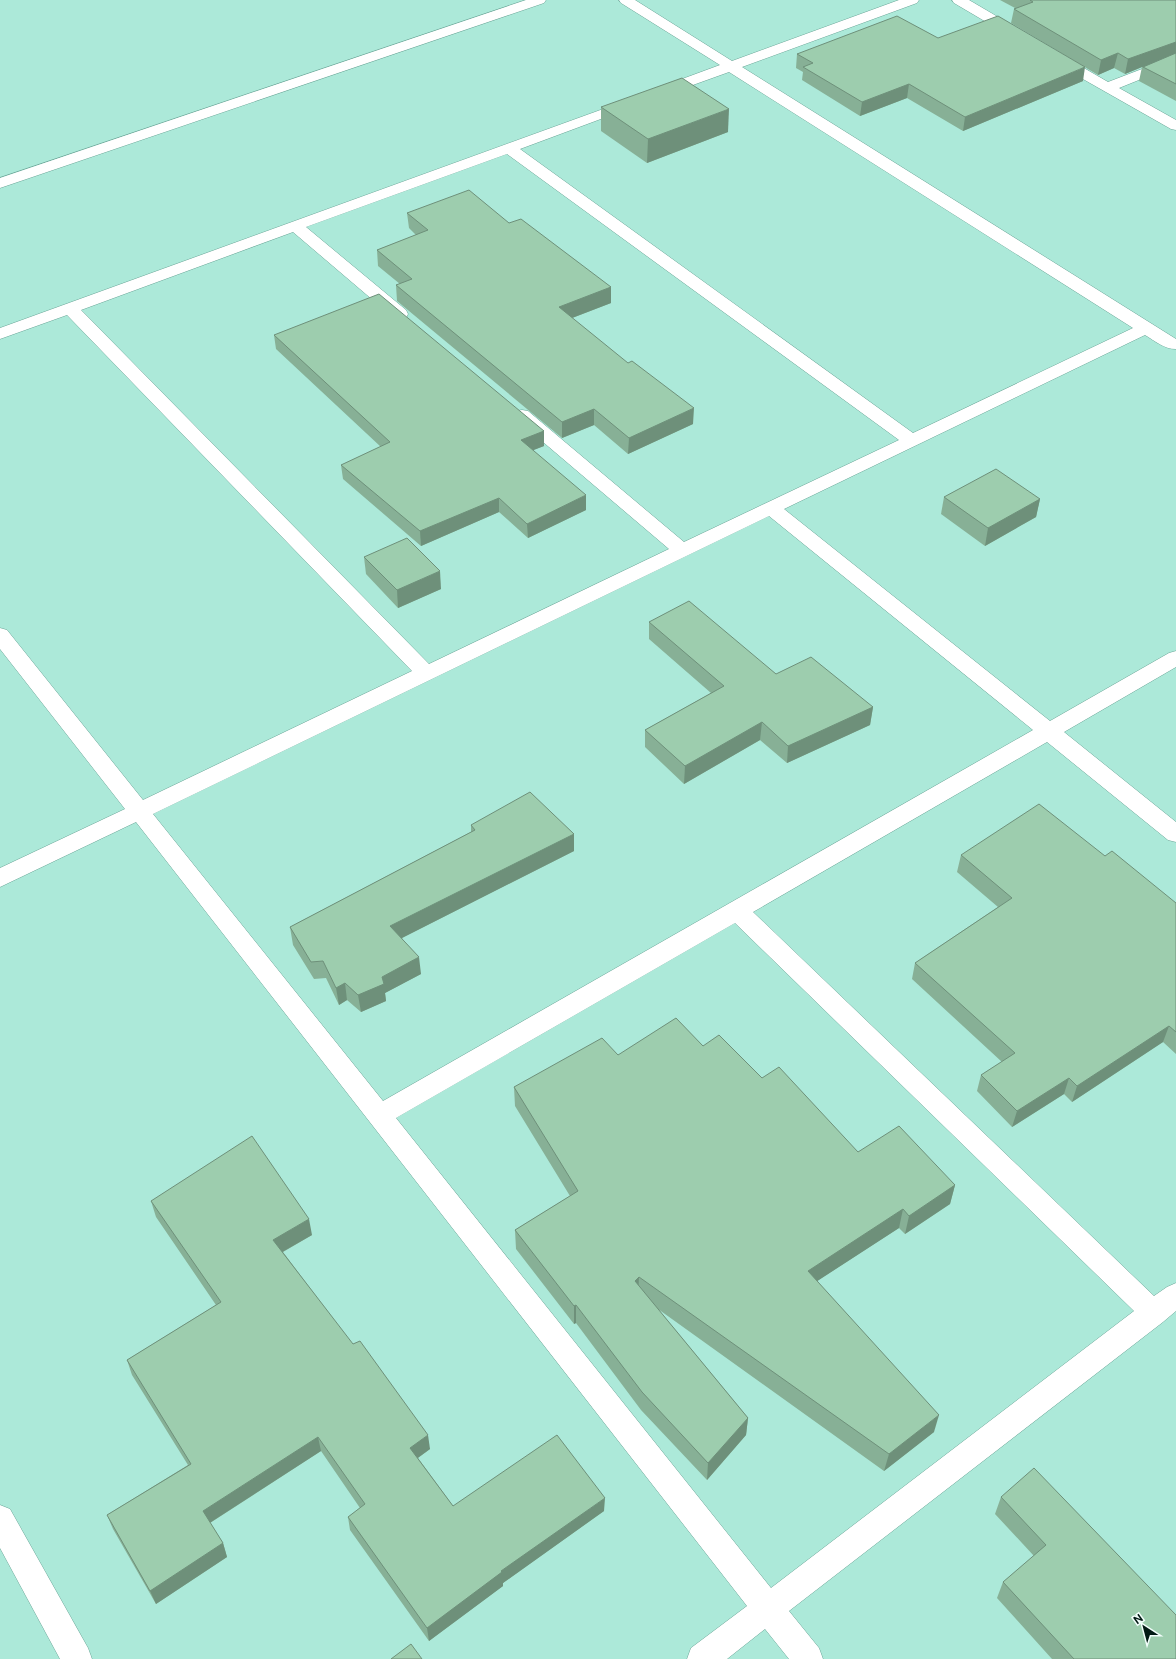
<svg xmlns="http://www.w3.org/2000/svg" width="1176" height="1659" font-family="'Public Sans',sans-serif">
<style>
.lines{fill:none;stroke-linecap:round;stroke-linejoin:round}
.minor-casing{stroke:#69a496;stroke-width:1}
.minor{fill:#fff;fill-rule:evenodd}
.wall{fill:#87b096}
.shaded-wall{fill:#6e907a}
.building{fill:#9dcdae;stroke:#6e907a}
</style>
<rect width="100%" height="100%" fill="#ace9d9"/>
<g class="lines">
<defs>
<g id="minor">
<polygon points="526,0 546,0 544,3 0,188 0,178"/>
<path d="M619,0H635L732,61L899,0H919L917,3L742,67L1176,339V349C1164,349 1155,341 1145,335L784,509L1050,721L1169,653L1176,651V667L1064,732L1176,822V842L1168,840L1047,742L753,912L1154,1296L1167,1287L1176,1283V1311L1163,1322L789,1611L819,1648L823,1659H789L765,1629L727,1659H687L691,1648L747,1606L136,822L0,887V868L125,809L0,649V628L7,630L143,800L412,671L67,315L0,339V328L628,100L633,101L635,104L633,107L520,149L913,433L1133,328L729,72L665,95L660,96L655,95L653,92L655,89L720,65L621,3ZM507,154L899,440L684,542L528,411L522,410L516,411L513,415L516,419L669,549L429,664L81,310L293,232L394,318L400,319L406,318L408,314L406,310L306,227ZM769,516L1033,730L383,1101L153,814ZM735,923L1134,1311L771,1588L396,1118Z"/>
<polygon points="952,0 969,0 1020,30 1022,33 1020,36 1015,37 1010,36 954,3"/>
<polygon points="1058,55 1063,56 1108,82 1176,56 1176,65 1119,88 1176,120 1176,130 1171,129 1053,62 1051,59 1053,56"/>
<polygon points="0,1505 10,1509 88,1648 92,1659 60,1659 0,1548"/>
</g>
</defs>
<!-- minor casing -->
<use href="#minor" class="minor-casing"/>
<!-- minor -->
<use href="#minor" class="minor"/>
</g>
<!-- wall -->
<g class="wall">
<polygon points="1000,0 1176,0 1176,101 1139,81 1142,67 1125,74 1114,68 1098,75 1011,23 1014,9 1015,8"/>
<polygon points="938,38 1083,81 963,131 907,98 860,116 802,80 803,72 796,68 797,54"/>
<polygon points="601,107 728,132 647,163 601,131"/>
<polygon points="407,213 509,223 611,287 611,303 572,318 693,424 628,454 594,425 562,438 397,301 396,285 400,284 378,266 377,250 416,235 409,228"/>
<polygon points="274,335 544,431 544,446 533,450 586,510 528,538 499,512 421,546 343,479 341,465 381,447 276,349"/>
<polygon points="944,497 1040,499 1036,517 985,546 941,514"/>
<polygon points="364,557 441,589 398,608 366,574"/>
<polygon points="649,622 776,674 873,707 870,725 787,763 760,740 684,784 645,747 645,730 711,693 649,639"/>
<polygon points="471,825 574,834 574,851 402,938 421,974 385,993 386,1001 361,1012 347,1000 339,1005 326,978 314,979 293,945 290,927 471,832"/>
<polygon points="961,855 1105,856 1176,903 1176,1054 1163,1042 1072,1102 1064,1094 1012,1127 977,1091 981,1075 1002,1062 912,979 915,963 998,907 957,872"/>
<polygon points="703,1046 762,1078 858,1152 955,1185 950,1204 905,1234 899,1228 817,1281 934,1432 884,1471 658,1309 748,1418 746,1435 707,1480 641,1410 576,1323 574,1324 516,1249 515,1230 570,1196 515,1106 514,1087 618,1055"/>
<polygon points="151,1201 312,1235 283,1252 430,1449 418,1458 453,1506 604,1511 503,1583 503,1586 429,1641 350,1530 348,1517 360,1508 321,1451 210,1523 223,1543 227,1557 156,1604 113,1529 107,1515 188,1465 132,1375 127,1360 216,1305 156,1217"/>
<polygon points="1001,1497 1176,1659 1052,1659 997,1598 1003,1582 1034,1556 995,1514"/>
</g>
<!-- shaded-wall -->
<g class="shaded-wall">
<polygon points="1176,42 1176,55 1143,67 1142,67 1125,74 1128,59"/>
<polygon points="1118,53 1114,68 1098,75 1101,60"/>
<polygon points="1085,67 1083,81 963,131 965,117"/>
<polygon points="909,84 907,98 860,116 862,102"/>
<polygon points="729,109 728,132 647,163 648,139"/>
<polygon points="611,287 611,303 559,323 559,307"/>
<polygon points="694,408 693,424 628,454 629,438"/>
<polygon points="594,409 594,425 562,438 562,422"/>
<polygon points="544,431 544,446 521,455 521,440"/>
<polygon points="586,495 586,510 528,538 527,524"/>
<polygon points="499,498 499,512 421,546 420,531"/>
<polygon points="1040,499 1036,517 985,546 988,528"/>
<polygon points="440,571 441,589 398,608 397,590"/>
<polygon points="873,707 870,725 787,763 788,746"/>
<polygon points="762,722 760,740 684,784 685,766"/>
<polygon points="574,834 574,851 392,943 390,926"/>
<polygon points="419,957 421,974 385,993 386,1001 361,1012 358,995 382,977"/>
<polygon points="345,983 347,1000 339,1005 336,988"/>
<polygon points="1169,1026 1163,1042 1072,1102 1077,1086"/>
<polygon points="1069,1078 1064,1094 1012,1127 1017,1111"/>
<polygon points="955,1185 950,1204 905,1234 909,1216"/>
<polygon points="903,1209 899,1228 805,1289 808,1271"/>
<polygon points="309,1219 312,1235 277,1255 273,1240"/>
<polygon points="639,1277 638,1295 635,1281"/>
<polygon points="576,1305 576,1323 574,1324 574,1306"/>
<polygon points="939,1415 934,1432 884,1471 889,1454"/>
<polygon points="748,1418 746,1435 707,1480 708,1463"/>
<polygon points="428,1435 430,1449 412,1462 410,1448"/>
<polygon points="318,1437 321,1451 208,1524 203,1511"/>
<polygon points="605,1498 604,1511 503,1583 503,1586 429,1641 427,1628 501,1571"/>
<polygon points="223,1543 227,1557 156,1604 150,1591"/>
</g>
<!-- building -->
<g class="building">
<polygon points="1030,0 1176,0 1176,42 1128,59 1118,53 1101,60 1014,9 1033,2"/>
<polygon points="897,16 938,38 998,16 1085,67 965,117 909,84 862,102 803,67 813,63 797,54"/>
<polygon points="1176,53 1176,84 1143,67"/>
<polygon points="682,78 729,109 648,139 601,107"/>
<polygon points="469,190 509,223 521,219 611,287 559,307 628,363 632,361 694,408 629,438 594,409 562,422 396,285 412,279 377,250 428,230 407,213"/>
<polygon points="379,294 544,431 521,440 586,495 527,524 499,498 420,531 341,465 390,442 274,335"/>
<polygon points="996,469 1040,499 988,528 944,497"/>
<polygon points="407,538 440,571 397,590 364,557"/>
<polygon points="689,601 776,674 811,657 873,707 788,746 762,722 685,766 645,730 724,686 649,622"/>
<polygon points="530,792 574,834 390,926 419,957 382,977 384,984 358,995 345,983 336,988 323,961 311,962 290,927 475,830 471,825"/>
<polygon points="1039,804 1105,856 1112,851 1176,903 1176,1032 1169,1026 1077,1086 1069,1078 1017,1111 981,1075 1015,1053 915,963 1012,898 961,855"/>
<polygon points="676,1018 703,1046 719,1035 762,1078 779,1067 858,1152 899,1126 955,1185 909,1216 903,1209 808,1271 939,1415 889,1454 639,1277 635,1281 748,1418 708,1463 642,1392 576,1305 574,1306 515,1230 578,1191 514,1087 602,1038 618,1055"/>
<polygon points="252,1136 309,1219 273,1240 353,1344 360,1341 428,1435 410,1448 453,1506 557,1435 605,1498 501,1571 502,1572 427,1628 348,1517 365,1504 318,1437 203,1511 223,1543 150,1591 107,1515 191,1464 127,1360 221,1302 151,1201"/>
<polygon points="1034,1468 1176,1615 1176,1659 1074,1659 1003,1582 1046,1545 1001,1497"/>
<polygon points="411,1644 422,1659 391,1659"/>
</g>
<!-- north arrow -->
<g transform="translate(1144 1627) rotate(324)" stroke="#f2fefb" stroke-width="3" paint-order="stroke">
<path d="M0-3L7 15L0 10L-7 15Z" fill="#021914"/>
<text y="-6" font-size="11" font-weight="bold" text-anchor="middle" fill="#021914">N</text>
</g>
</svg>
